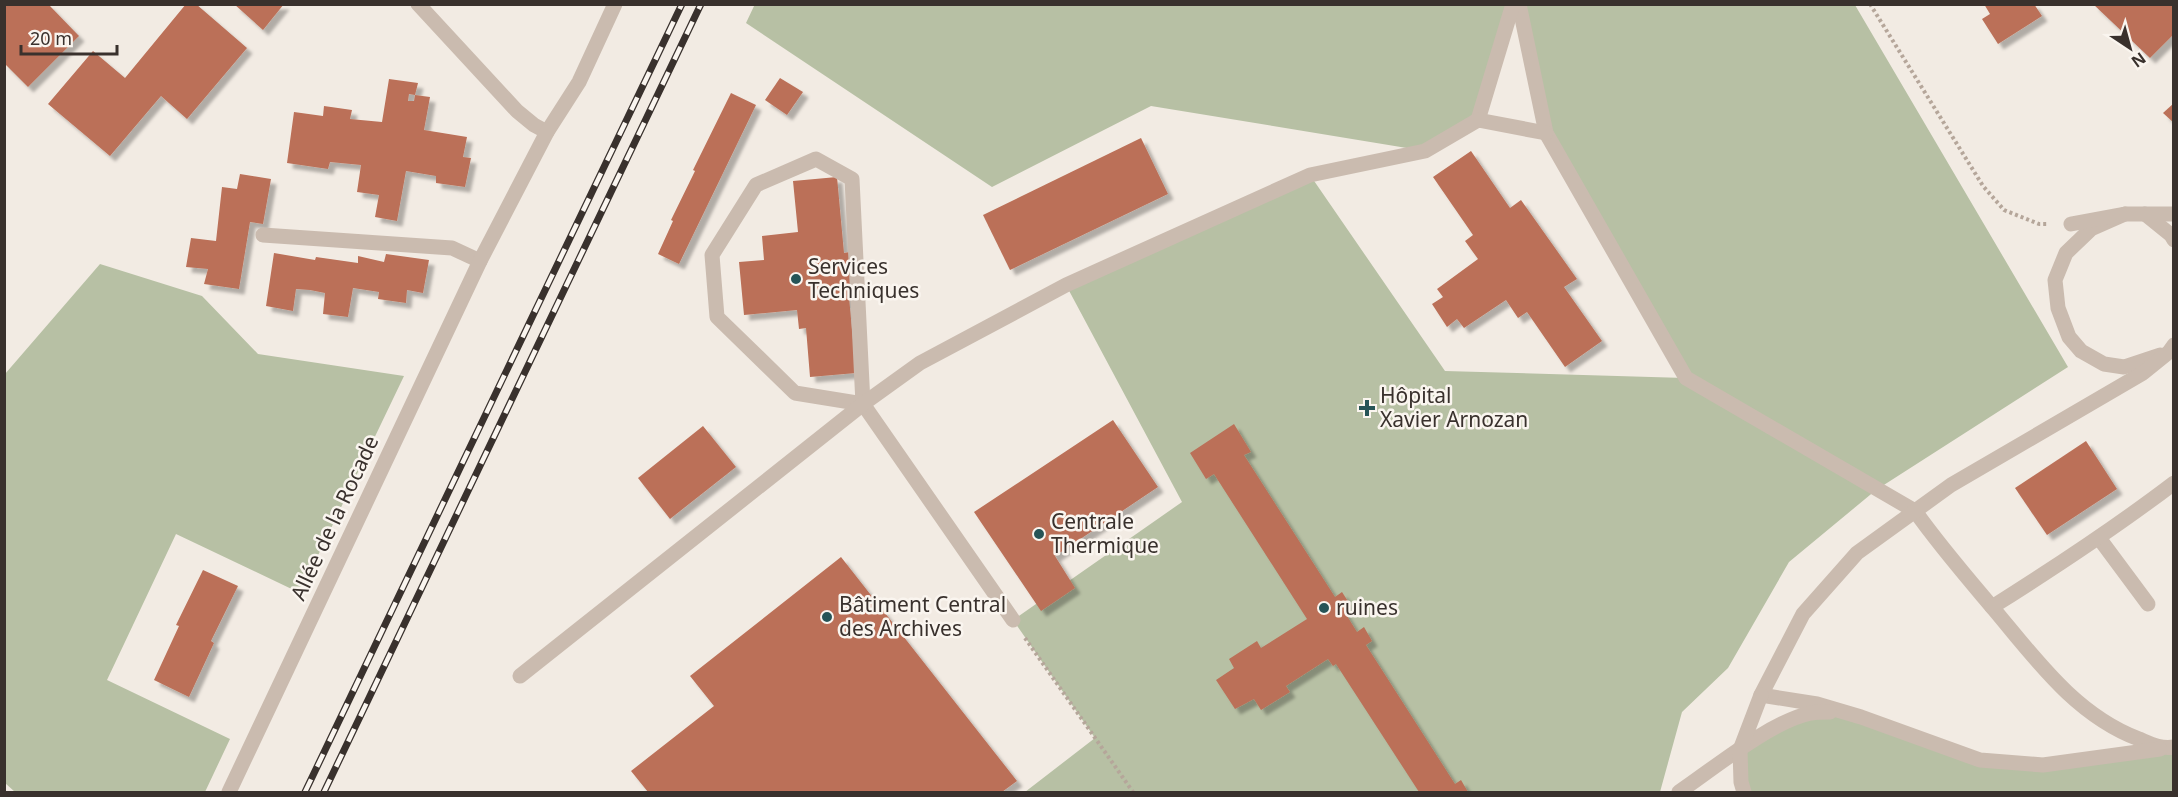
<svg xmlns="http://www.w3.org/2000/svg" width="2178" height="797" font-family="'Noto Sans',sans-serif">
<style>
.green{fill:#b7c0a4}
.building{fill:#bb7058;filter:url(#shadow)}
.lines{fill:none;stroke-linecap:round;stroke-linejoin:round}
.path{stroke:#b5a69a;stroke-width:4;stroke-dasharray:3 3;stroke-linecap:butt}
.service{stroke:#cabbaf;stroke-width:15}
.minor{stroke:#cabbaf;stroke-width:15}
.rail-casing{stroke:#39312d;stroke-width:7}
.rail{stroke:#faf5ef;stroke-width:4.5;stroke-dasharray:14;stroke-linecap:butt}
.poi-dot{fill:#265457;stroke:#faf5ef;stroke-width:2}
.labels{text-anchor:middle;stroke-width:5;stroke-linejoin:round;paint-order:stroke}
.poi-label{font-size:21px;fill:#39312d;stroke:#faf5ef;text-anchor:start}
.street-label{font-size:21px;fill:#39312d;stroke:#faf5ef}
</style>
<defs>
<filter id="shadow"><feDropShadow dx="5.5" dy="5.5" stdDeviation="1.5" flood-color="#0004"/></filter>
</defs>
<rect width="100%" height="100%" fill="#f2ebe3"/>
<!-- green -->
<g class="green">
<polygon points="755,4 1513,5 1478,120 1425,151 1151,106 992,187 746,23"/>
<polygon points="1519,5 1855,5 2068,367 1876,490 1789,562 1728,668 1682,712 1660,792 1025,792 1095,738 1013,620 1182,502 1066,285 1310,175 1445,371 1685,378 1546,133"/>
<polygon points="100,264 202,296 258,354 404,376 300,593 176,534 107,680 230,739 205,792 15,792 5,783 5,374"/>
<polygon points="1842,711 1997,761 2113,754 2173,746 2173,792 1748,792 1740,750 1811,713"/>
</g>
<!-- building -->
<g class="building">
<polygon points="4,4 48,4 79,36 28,87 4,63"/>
<polygon points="186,4 196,4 247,48 187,119 161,96 110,156 48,104 93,51 125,78"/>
<polygon points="234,4 284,4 263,30"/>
<polygon points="1984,4 2034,4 2042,16 1998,44 1982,19 1990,14"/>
<polygon points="2093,4 2174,4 2174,34 2150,58"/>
<polygon points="780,78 803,92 787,115 765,100"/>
<polygon points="389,79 418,83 415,95 409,94 408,101 414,101 415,95 430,97 424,130 467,137 463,157 471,158 465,187 436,183 436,176 406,171 397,221 375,217 379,195 357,192 361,165 330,162 328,169 287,163 294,112 323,116 324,106 352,110 350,119 382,122"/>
<polygon points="731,93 756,105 679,264 658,254 673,221 671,220 695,171 693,170"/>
<polygon points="2174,103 2174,123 2163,113"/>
<polygon points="1141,138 1168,194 1010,270 983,215"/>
<polygon points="1471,151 1510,208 1521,200 1577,279 1564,287 1602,341 1565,367 1527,312 1518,318 1506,300 1464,328 1457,319 1447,327 1432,304 1443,297 1437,289 1478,259 1465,241 1473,235 1433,177"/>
<polygon points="240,174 271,179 263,224 250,222 239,289 204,284 208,269 186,267 191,238 216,241 222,187 237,189"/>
<polygon points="837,177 844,253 850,252 854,296 849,297 856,373 810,377 806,328 799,329 797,310 744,315 739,262 764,260 762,236 798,232 793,181"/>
<polygon points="274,253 315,260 316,257 358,263 358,256 384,262 386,254 429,260 423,293 407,290 406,303 378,299 379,292 353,288 348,317 323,314 325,293 310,290 296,289 293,311 266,306"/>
<polygon points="1113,420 1158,487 1055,556 1075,588 1041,611 974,512"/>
<polygon points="1234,424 1251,452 1244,455 1335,597 1342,592 1351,606 1344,611 1357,632 1364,627 1372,641 1366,645 1455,784 1461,780 1468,792 1419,792 1336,664 1333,666 1328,659 1286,686 1290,692 1261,710 1254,699 1235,709 1216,680 1234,668 1229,659 1257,641 1261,648 1307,619 1214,474 1206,479 1190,453"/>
<polygon points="703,426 736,467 670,519 638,478"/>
<polygon points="2086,441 2117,489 2047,535 2015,488"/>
<polygon points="841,557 1017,781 1002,792 648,792 631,771 714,706 690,676"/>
<polygon points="203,570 238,586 211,641 214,643 189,697 154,680 179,626 176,625"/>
</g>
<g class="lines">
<!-- path -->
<g class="path">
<polyline points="1870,4 1983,186 2004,210 2039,224 2049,224"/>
<polyline points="1025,638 1133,792"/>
</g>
<!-- service -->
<g class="service">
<path d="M1519,4L1546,133L1686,378L1915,511C1939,545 1965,575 1992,607C2035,658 2075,715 2139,739C2151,744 2160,749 2174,747"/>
<polyline points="1478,120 1513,4"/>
<polyline points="2125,214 2091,229 2066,253 2055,280 2058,308 2069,337 2081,351 2104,364 2124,367 2160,355"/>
<polyline points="2145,214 2171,235 2174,240"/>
<polyline points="2071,224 2125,214 2174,214"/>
<polyline points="863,404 795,393 717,317 712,255 756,185 816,159 852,179 863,404 1013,620"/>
<polyline points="2099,538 2148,604"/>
<path d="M1992,607C2054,568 2115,528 2174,483"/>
<polyline points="520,676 863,404 920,363 1066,285 1310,175 1425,151 1478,120 1546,133"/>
<polyline points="2160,749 2043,765 1980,760 1861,717 1817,704 1761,695 1803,614 1857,553 1951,485 2143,373 2169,352 2174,345"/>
<path d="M1679,792C1713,769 1771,721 1811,713C1817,712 1824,712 1830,712"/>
<polyline points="1744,792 1741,782 1740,750 1761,695"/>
</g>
<!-- minor -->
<g class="minor">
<polyline points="418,4 517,111 534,125 547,132"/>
<polyline points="263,235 452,248 480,261"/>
<polyline points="229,792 480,261 547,132 579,82 615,4"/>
</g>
<defs>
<g id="rail">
<polyline points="305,792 682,4"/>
<polyline points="324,792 701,4"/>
</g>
</defs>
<!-- rail casing -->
<use href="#rail" class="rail-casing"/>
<!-- rail -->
<use href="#rail" class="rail"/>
</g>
<!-- markers -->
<g class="poi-dot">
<circle cx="796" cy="279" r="6"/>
<path d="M1364 399h6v6h6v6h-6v6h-6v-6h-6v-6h6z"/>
<circle cx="1039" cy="534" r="6"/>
<circle cx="1324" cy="608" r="6"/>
<circle cx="827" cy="617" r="6"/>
</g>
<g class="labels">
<!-- poi labels -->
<g class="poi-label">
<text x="808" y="274">Services<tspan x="808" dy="24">Techniques</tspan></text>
<text x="1380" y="403">Hôpital<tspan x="1380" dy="24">Xavier Arnozan</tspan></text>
<text x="1051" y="529">Centrale<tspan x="1051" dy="24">Thermique</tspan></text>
<text x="839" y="612">Bâtiment Central<tspan x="839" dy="24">des Archives</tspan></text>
<text x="1336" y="615">ruines</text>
</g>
<!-- street labels -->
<g class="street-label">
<text transform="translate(335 518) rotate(-65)" y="7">Allée de la Rocade</text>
</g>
</g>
<!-- border -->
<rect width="2178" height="797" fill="none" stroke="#39312d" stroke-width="12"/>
<!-- north arrow -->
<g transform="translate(2130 48) rotate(144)" stroke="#faf5ef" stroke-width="4.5" paint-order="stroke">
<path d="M0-4.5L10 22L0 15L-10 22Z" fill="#39312d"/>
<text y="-9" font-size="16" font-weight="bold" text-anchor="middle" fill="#39312d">N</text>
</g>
<!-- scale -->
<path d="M21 45v9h96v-9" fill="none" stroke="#39312d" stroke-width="3"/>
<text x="30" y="45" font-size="18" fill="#39312d" stroke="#faf5ef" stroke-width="4.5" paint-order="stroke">20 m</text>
</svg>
